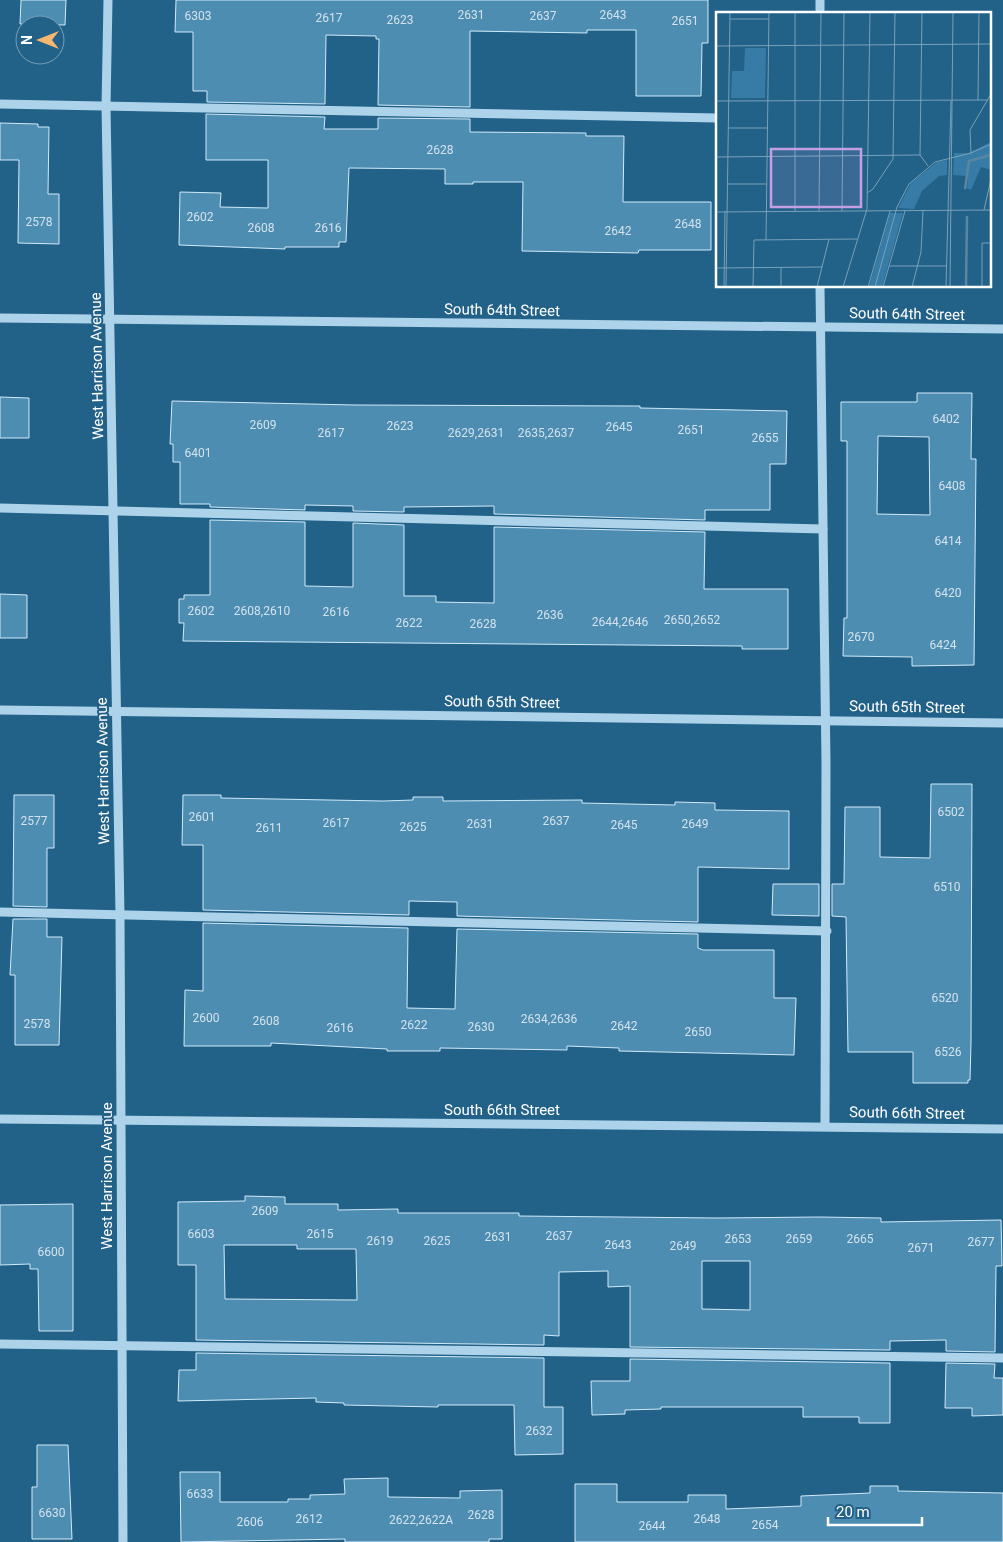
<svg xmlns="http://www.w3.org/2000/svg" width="1003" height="1542" font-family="Roboto,sans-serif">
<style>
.building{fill:#4e8db2;stroke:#d2eaf8;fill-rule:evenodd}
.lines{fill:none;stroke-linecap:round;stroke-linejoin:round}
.minor{stroke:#add3ea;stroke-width:9}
.labels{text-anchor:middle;stroke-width:4;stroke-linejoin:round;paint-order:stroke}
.number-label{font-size:12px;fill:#d3e2ec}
.street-label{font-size:15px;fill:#fff;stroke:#226188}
.inset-river{fill:none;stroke:#5986a0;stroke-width:2.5}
.inset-road{fill:none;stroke:#7aa0b8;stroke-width:1}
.view{fill:#c4a0e2;fill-opacity:0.15;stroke:#c4a0e2;stroke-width:2.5}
.inset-edge{fill:none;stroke:#fff;stroke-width:2.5}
</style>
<rect width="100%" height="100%" fill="#226188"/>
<!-- building -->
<g class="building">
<polygon points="21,0 66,0 65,25 20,24"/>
<polygon points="176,0 708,0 708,43 702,43 701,96 636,96 636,30 587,30 587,33 470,31 470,107 378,105 379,39 376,39 376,36 326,35 325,104 207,102 207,91 193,91 193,32 175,32"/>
<polygon points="206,114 325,117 324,129 378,129 378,118 470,119 470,132 586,133 586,136 624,136 623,202 711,202 711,250 639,250 638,253 522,251 523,182 473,182 473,184 445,184 445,169 349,168 346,242 339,242 339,247 285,247 285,249 179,245 180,192 221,193 220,207 268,208 268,160 206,160"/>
<polygon points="0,123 38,124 38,127 49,127 48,194 59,194 59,244 18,243 19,160 0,160"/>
<path d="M917,393H972L971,459H976L974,665L912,666V657L843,656L844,618H847V441H841V402H917ZM878,436L929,437L930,515L877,514Z"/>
<polygon points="0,397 29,398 29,438 0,438"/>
<polygon points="172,401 355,405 640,406 640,408 787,411 786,464 770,464 770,510 705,510 705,520 494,514 494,506 404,507 404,512 353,511 353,506 305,505 305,510 210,507 210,504 180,504 180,462 173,462 173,444 170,444"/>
<polygon points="210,520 305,522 305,586 353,587 353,523 404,525 404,596 436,596 436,602 494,603 494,527 705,532 704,589 788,589 788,649 742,649 742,646 183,641 184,623 179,623 179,599 184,599 184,595 210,595"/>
<polygon points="0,594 27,595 27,638 0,638"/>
<polygon points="931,784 972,784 971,1043 970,1080 968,1080 968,1083 913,1083 913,1052 848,1052 846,917 832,916 832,884 844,884 845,807 880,807 880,857 930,858"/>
<polygon points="14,795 54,795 54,848 47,848 47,907 13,906"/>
<polygon points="183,795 221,795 221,798 383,801 413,800 413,797 443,797 443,801 582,800 582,803 675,805 675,802 715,803 715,810 789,811 789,869 698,867 698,922 457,916 457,902 409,901 409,915 203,910 203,845 182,845"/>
<polygon points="773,884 819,884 819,916 772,915"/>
<polygon points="13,919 47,919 47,937 62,937 59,1045 15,1045 15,975 10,975"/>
<polygon points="203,923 408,928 407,1008 455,1009 457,929 698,934 698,948 703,950 774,950 774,998 796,998 794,1055 619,1051 619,1048 567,1046 567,1050 440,1048 440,1051 387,1051 387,1049 271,1043 271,1046 184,1046 185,990 203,991"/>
<path d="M245,1196L285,1197V1204H338V1210L398,1209V1213H519V1216L718,1218L820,1217L881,1218V1222L1001,1220L1002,1266H996L995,1352L946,1351V1340L890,1341V1350L630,1347V1286L608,1287V1271L559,1272V1336L544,1335V1345L196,1340V1265H178V1202L245,1201ZM224,1245H297V1249H356L357,1300L225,1299ZM702,1261H750V1310L702,1309Z"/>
<polygon points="73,1204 73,1331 39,1331 38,1269 30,1269 30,1264 0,1265 0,1205"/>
<polygon points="196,1353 544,1358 544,1407 563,1407 563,1454 515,1455 514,1405 438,1405 438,1407 344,1405 344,1403 316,1402 316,1398 178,1401 179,1370 196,1370"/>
<polygon points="630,1359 890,1363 890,1423 859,1423 859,1417 803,1417 803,1407 661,1407 661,1409 625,1410 625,1414 592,1415 591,1381 630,1381"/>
<polygon points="946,1363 995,1364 994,1378 1003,1378 1003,1415 972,1416 972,1408 945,1408"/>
<polygon points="37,1445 68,1445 72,1539 32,1539 32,1487 37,1487"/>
<polygon points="180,1472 220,1472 220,1502 288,1502 288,1499 310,1499 310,1495 345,1494 344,1479 388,1478 388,1497 460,1498 460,1491 502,1490 502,1539 489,1539 489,1542 345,1542 345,1539 181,1542"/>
<polygon points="575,1484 617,1484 617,1502 688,1502 688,1495 726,1495 726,1509 801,1506 801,1496 870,1493 870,1486 898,1486 898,1491 1003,1493 1003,1542 575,1542"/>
</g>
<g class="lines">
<!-- minor -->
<g class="minor">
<polyline points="108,0 106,106 120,914 123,1542"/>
<polyline points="820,0 820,14"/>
<polyline points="0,104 717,118"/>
<polyline points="820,286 826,764 825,1126"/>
<polyline points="0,318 1003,329"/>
<polyline points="0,508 823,529"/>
<polyline points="0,710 1003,723"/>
<polyline points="0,912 827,931"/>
<polyline points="0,1119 1003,1129"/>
<polyline points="0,1344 1003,1358"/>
</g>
</g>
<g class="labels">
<!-- number labels -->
<g class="number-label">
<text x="471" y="19">2631</text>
<text x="613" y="19">2643</text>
<text x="198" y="20">6303</text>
<text x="543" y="20">2637</text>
<text x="329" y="22">2617</text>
<text x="400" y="24">2623</text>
<text x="685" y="25">2651</text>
<text x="440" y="154">2628</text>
<text x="200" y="221">2602</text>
<text x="39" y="226">2578</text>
<text x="688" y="228">2648</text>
<text x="261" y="232">2608</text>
<text x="328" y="232">2616</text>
<text x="618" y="235">2642</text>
<text x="946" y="423">6402</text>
<text x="263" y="429">2609</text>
<text x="400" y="430">2623</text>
<text x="619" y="431">2645</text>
<text x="691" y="434">2651</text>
<text x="331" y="437">2617</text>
<text x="476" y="437">2629,2631</text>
<text x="546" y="437">2635,2637</text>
<text x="765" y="442">2655</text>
<text x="198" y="457">6401</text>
<text x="952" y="490">6408</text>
<text x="948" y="545">6414</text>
<text x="948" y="597">6420</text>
<text x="201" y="615">2602</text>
<text x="262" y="615">2608,2610</text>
<text x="336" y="616">2616</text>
<text x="550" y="619">2636</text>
<text x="692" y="624">2650,2652</text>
<text x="620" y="626">2644,2646</text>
<text x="409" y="627">2622</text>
<text x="483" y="628">2628</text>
<text x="861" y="641">2670</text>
<text x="943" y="649">6424</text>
<text x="951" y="816">6502</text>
<text x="202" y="821">2601</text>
<text x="34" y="825">2577</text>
<text x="556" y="825">2637</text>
<text x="336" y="827">2617</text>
<text x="480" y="828">2631</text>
<text x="695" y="828">2649</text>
<text x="624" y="829">2645</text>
<text x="413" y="831">2625</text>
<text x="269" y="832">2611</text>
<text x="947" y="891">6510</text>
<text x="945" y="1002">6520</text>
<text x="206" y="1022">2600</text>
<text x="549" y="1023">2634,2636</text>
<text x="266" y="1025">2608</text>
<text x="37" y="1028">2578</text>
<text x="414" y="1029">2622</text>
<text x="624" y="1030">2642</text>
<text x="481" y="1031">2630</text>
<text x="340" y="1032">2616</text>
<text x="698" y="1036">2650</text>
<text x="948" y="1056">6526</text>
<text x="265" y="1215">2609</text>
<text x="201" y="1238">6603</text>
<text x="320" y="1238">2615</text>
<text x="559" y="1240">2637</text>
<text x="498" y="1241">2631</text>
<text x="738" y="1243">2653</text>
<text x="799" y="1243">2659</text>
<text x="860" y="1243">2665</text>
<text x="380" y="1245">2619</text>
<text x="437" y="1245">2625</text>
<text x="981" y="1246">2677</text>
<text x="618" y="1249">2643</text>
<text x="683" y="1250">2649</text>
<text x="921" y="1252">2671</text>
<text x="51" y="1256">6600</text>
<text x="539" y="1435">2632</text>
<text x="200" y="1498">6633</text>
<text x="52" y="1517">6630</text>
<text x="481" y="1519">2628</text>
<text x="309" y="1523">2612</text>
<text x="707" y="1523">2648</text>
<text x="421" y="1524">2622,2622A</text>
<text x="250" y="1526">2606</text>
<text x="765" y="1529">2654</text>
<text x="652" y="1530">2644</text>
</g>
<!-- street labels -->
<g class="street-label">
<text transform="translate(502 310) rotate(1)" y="5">South 64th Street</text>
<text transform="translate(907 314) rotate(1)" y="5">South 64th Street</text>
<text transform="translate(97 366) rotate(-91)" y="5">West Harrison Avenue</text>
<text transform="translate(502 702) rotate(1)" y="5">South 65th Street</text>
<text transform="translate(907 707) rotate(1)" y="5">South 65th Street</text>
<text transform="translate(103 771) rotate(-91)" y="5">West Harrison Avenue</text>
<text x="502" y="1115">South 66th Street</text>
<text transform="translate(907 1113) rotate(1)" y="5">South 66th Street</text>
<text transform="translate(107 1176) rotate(-90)" y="5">West Harrison Avenue</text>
</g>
</g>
<!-- overview -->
<g transform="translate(716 12)">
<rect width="275" height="275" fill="#226188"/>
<path d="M29,36H50L49,86H15L16,59H28ZM275,130V158L265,155L255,178L251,176L252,164L237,163L238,141H252ZM231,148V163L223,164L206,179L198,197L182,196L195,171L221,150ZM174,201H187L166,275H153Z" fill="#367ca6"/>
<path class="inset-river" d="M249,177L253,149L275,143M250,275L251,204"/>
<path class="inset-road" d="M206,0L204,143L212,154M14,7H53M0,34L275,32M262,88L263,0M0,89L272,88M12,116H51M255,141L254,118L275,82M0,145L204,143M12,172H50M151,181L157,177L177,147L179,0M268,198L275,167M126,199L128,0M0,200L275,198M79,200V0M103,200L105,0M50,228L53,0M173,254H231M0,256L106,255M8,275L9,199M10,275L14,0M37,275L38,228L141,227M65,275V255M101,275L113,227M127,275L151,197L154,0M152,275L174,199M159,275L181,195L193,172L219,150L255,141L275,132M167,275L189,199M196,275L205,240L207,199M230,275L235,89M234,275L237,0M266,275V231H275"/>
<path class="view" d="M55,137H145V195H55Z"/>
<rect width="275" height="275" class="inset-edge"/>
</g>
<!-- north arrow -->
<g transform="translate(40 40) rotate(270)"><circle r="24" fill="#226188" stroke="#7aa0b8"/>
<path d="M0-4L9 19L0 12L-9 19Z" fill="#f6b76f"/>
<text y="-8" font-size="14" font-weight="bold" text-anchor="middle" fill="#ffffff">N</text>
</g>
<!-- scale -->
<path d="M828 1517v8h94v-8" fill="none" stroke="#ffffff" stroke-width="2.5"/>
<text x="836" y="1517" font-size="15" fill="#ffffff" stroke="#226188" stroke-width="4" paint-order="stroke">20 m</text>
</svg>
